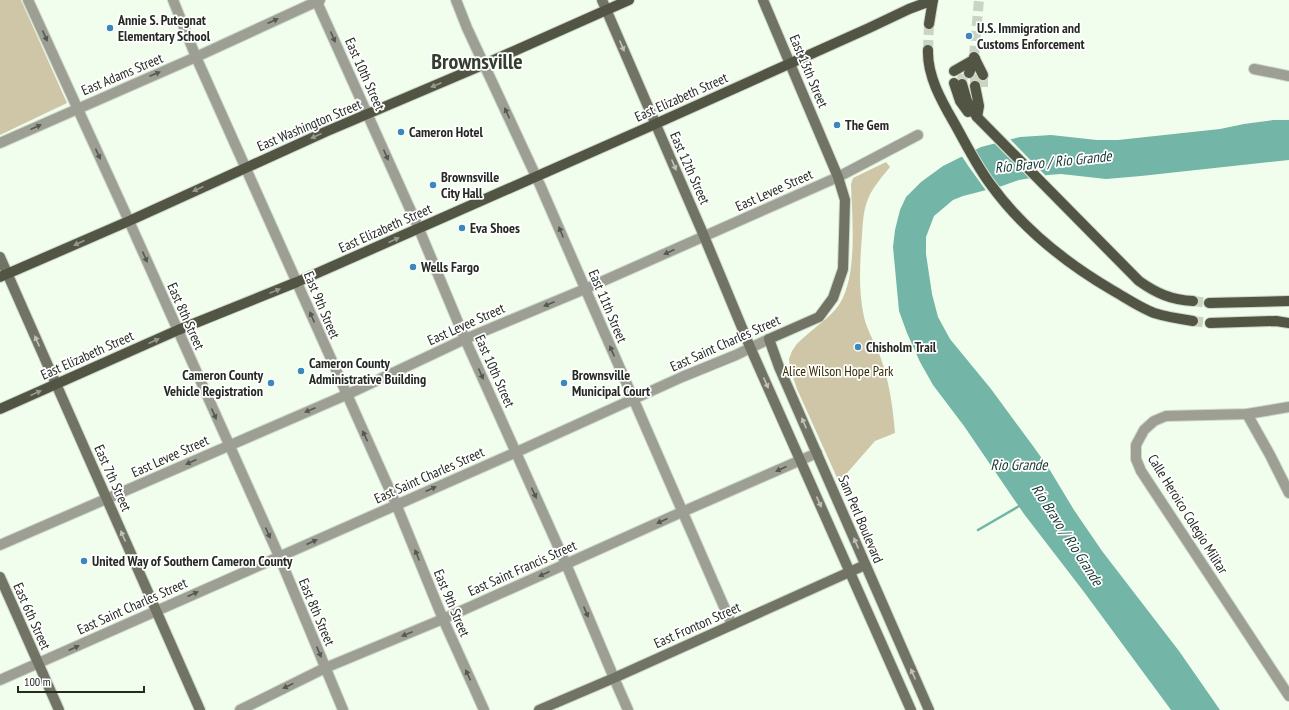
<svg xmlns="http://www.w3.org/2000/svg" width="1289" height="710" font-family="'PT Sans Narrow',sans-serif">
<style>
.green{fill:#cfc6a7}
.water{fill:#73b5a6}
.pier{fill:#f2feed}
.lines{fill:none;stroke-linecap:round;stroke-linejoin:round}
.stream{stroke:#73b5a6;stroke-width:2.5}
.primary-tunnel{stroke:#c9d4c5;stroke-width:10;stroke-dasharray:10 5;stroke-linecap:butt}
.minor-casing{stroke:#cdd8c9;stroke-width:12}
.tertiary-casing{stroke:#cdd8c9;stroke-width:12}
.secondary-casing{stroke:#cdd8c9;stroke-width:12}
.primary-casing{stroke:#cdd8c9;stroke-width:12}
.minor{stroke:#9d9f95;stroke-width:10}
.tertiary{stroke:#9d9f95;stroke-width:10}
.secondary{stroke:#717465;stroke-width:10}
.primary{stroke:#535544;stroke-width:10}
.oneway{fill:#555951}
.oneway2{fill:#bfc0ba}
.oneway3{fill:#98998f}
.poi-dot{fill:#3c87bb;stroke:#fff;stroke-width:1.5}
.labels{text-anchor:middle;stroke-width:3.5;stroke-linejoin:round;paint-order:stroke}
.poi-label{font-size:14px;font-weight:bold;fill:#252a23;stroke:#fff;text-anchor:start}
.street-label{font-size:14px;fill:#252a23;stroke:#fff}
.park-label{font-size:14px;fill:#382d02;stroke:#fff}
.water-label{font-size:15px;font-style:italic;fill:#183932;stroke:#fff}
.town-label{font-size:22px;font-weight:bold;fill:#333e2e;stroke:#fff}
</style>
<rect width="100%" height="100%" fill="#f2feed"/>
<!-- green -->
<g class="green">
<polygon points="0,0 21,0 67,103 0,135"/>
<path d="M886,162L890,167C882,177 873,187 868,199C863,211 863,223 862,235C860,262 858,290 864,317C867,330 875,343 880,356C889,380 893,407 895,433L875,441L847,473L838,480L797,389L790,369L789,359L792,351L796,345C808,332 823,323 835,310C859,284 852,218 851,184L853,178Z"/>
</g>
<!-- water -->
<polygon class="water" points="1273,120 1289,120 1289,160 1141,176 1106,179 1061,174 1048,175 1019,180 1002,186 963,196 953,200 934,216 926,237 926,254 932,294 938,317 950,339 991,389 1033,446 1048,467 1074,510 1102,551 1179,651 1220,710 1171,710 1084,592 1024,514 964,426 933,385 920,362 907,333 899,311 893,247 895,230 900,210 906,197 921,182 943,166 981,147 1020,137 1051,135 1097,140 1118,140 1220,129 1244,124"/>
<!-- pier -->
<g class="pier">
<polygon points="1009,138 1047,177 1031,180 993,142"/>
<polygon points="974,149 995,181 1001,188 987,192 969,167 961,155"/>
</g>
<g class="lines">
<!-- stream -->
<polyline class="stream" points="978,530 1021,505"/>
<!-- primary-tunnel -->
<g class="primary-tunnel">
<polyline points="928,50 929,24"/>
<polyline points="974,56 979,0"/>
<polyline points="975,74 975,86"/>
<polyline points="962,84 963,72"/>
<polyline points="983,87 983,75"/>
<polyline points="1193,301 1209,303"/>
<polyline points="1193,321 1210,323"/>
</g>
<defs>
<g id="minor">
<polyline points="28,0 129,221 279,556 343,710"/>
<polyline points="173,0 196,57 396,504 443,619 484,710"/>
<polyline points="456,0 467,28 540,185 732,625"/>
<polyline points="1254,69 1289,76"/>
<polyline points="838,177 918,135"/>
<polyline points="1289,407 1247,414 1166,416 1154,421 1144,430 1136,445 1136,459 1141,471 1289,696"/>
<polyline points="1247,414 1270,455 1289,493"/>
<polyline points="614,678 628,710"/>
</g>
<g id="tertiary">
<polyline points="316,0 419,229 465,339 566,564 614,678"/>
<polyline points="0,143 196,57 320,0"/>
<polyline points="0,545 346,395 465,339 585,289 838,177"/>
<polyline points="0,680 521,450 682,377 736,355 769,339"/>
<polyline points="240,710 325,668 443,619 682,512 817,453"/>
</g>
<g id="secondary">
<polyline points="602,0 701,229 750,347 911,710"/>
<polyline points="763,0 838,177 845,200 844,235 843,269 833,298 819,317 769,339 779,367 929,710"/>
<polyline points="0,257 200,710"/>
<polyline points="0,577 59,710"/>
<polyline points="539,710 614,678 865,565"/>
</g>
<g id="primary">
<polyline points="929,24 933,0"/>
<path d="M928,50C927,78 944,105 957,128C968,148 978,168 991,185C1023,229 1066,263 1112,290C1126,298 1139,307 1154,313C1167,317 1180,319 1193,321"/>
<polyline points="975,59 983,75"/>
<polyline points="954,71 975,59"/>
<polyline points="969,73 975,59 974,57"/>
<polyline points="954,83 960,101 968,112"/>
<path d="M962,84L967,101L977,117L1139,281C1156,293 1171,300 1193,301"/>
<polyline points="975,86 979,106 977,117"/>
<polyline points="0,277 129,221 325,132 478,67 629,0"/>
<polyline points="1209,303 1289,301"/>
<polyline points="1210,323 1276,321 1289,323"/>
<polyline points="0,409 178,330 297,282 653,125 869,28 909,9 933,0"/>
</g>
</defs>
<!-- minor casing -->
<use href="#minor" class="minor-casing"/>
<!-- tertiary casing -->
<use href="#tertiary" class="tertiary-casing"/>
<!-- secondary casing -->
<use href="#secondary" class="secondary-casing"/>
<!-- primary casing -->
<use href="#primary" class="primary-casing"/>
<!-- minor -->
<use href="#minor" class="minor"/>
<!-- tertiary -->
<use href="#tertiary" class="tertiary"/>
<!-- secondary -->
<use href="#secondary" class="secondary"/>
<!-- primary -->
<use href="#primary" class="primary"/>
</g>
<!-- one-way arrows -->
<defs><path id="oneway-solid" d="M-6-.8H1V-3.2L6.5 0L1 3.2V.8H-6Z"/></defs>
<g class="oneway">
<use href="#oneway-solid" transform="translate(273 21) rotate(-25)"/>
<use href="#oneway-solid" transform="translate(45 36) rotate(66)"/>
<use href="#oneway-solid" transform="translate(333 37) rotate(66)"/>
<use href="#oneway-solid" transform="translate(155 74) rotate(-23)"/>
<use href="#oneway-solid" transform="translate(507 113) rotate(-115)"/>
<use href="#oneway-solid" transform="translate(36 127) rotate(-24)"/>
<use href="#oneway-solid" transform="translate(98 154) rotate(65)"/>
<use href="#oneway-solid" transform="translate(386 155) rotate(66)"/>
<use href="#oneway-solid" transform="translate(561 232) rotate(-113)"/>
<use href="#oneway-solid" transform="translate(669 252) rotate(156)"/>
<use href="#oneway-solid" transform="translate(145 257) rotate(66)"/>
<use href="#oneway-solid" transform="translate(549 304) rotate(157)"/>
<use href="#oneway-solid" transform="translate(312 317) rotate(-113)"/>
<use href="#oneway-solid" transform="translate(612 351) rotate(-114)"/>
<use href="#oneway-solid" transform="translate(481 374) rotate(66)"/>
<use href="#oneway-solid" transform="translate(310 410) rotate(157)"/>
<use href="#oneway-solid" transform="translate(214 414) rotate(66)"/>
<use href="#oneway-solid" transform="translate(365 436) rotate(-115)"/>
<use href="#oneway-solid" transform="translate(191 462) rotate(156)"/>
<use href="#oneway-solid" transform="translate(781 469) rotate(156)"/>
<use href="#oneway-solid" transform="translate(431 489) rotate(-24)"/>
<use href="#oneway-solid" transform="translate(534 493) rotate(65)"/>
<use href="#oneway-solid" transform="translate(662 521) rotate(156)"/>
<use href="#oneway-solid" transform="translate(268 533) rotate(66)"/>
<use href="#oneway-solid" transform="translate(312 542) rotate(-24)"/>
<use href="#oneway-solid" transform="translate(417 555) rotate(-112)"/>
<use href="#oneway-solid" transform="translate(544 574) rotate(156)"/>
<use href="#oneway-solid" transform="translate(193 594) rotate(-24)"/>
<use href="#oneway-solid" transform="translate(586 612) rotate(67)"/>
<use href="#oneway-solid" transform="translate(407 634) rotate(158)"/>
<use href="#oneway-solid" transform="translate(74 648) rotate(-24)"/>
<use href="#oneway-solid" transform="translate(319 652) rotate(67)"/>
<use href="#oneway-solid" transform="translate(468 675) rotate(-115)"/>
<use href="#oneway-solid" transform="translate(288 686) rotate(154)"/>
</g>
<g class="oneway2">
<use href="#oneway-solid" transform="translate(622 46) rotate(67)"/>
<use href="#oneway-solid" transform="translate(674 165) rotate(67)"/>
<use href="#oneway-solid" transform="translate(37 341) rotate(-114)"/>
<use href="#oneway-solid" transform="translate(766 383) rotate(66)"/>
<use href="#oneway-solid" transform="translate(804 423) rotate(-113)"/>
<use href="#oneway-solid" transform="translate(819 502) rotate(66)"/>
<use href="#oneway-solid" transform="translate(123 536) rotate(-114)"/>
<use href="#oneway-solid" transform="translate(856 543) rotate(-113)"/>
<use href="#oneway-solid" transform="translate(913 674) rotate(-114)"/>
</g>
<g class="oneway3">
<use href="#oneway-solid" transform="translate(436 85) rotate(157)"/>
<use href="#oneway-solid" transform="translate(316 136) rotate(156)"/>
<use href="#oneway-solid" transform="translate(198 189) rotate(155)"/>
<use href="#oneway-solid" transform="translate(394 240) rotate(-24)"/>
<use href="#oneway-solid" transform="translate(79 243) rotate(156)"/>
<use href="#oneway-solid" transform="translate(275 291) rotate(-22)"/>
<use href="#oneway-solid" transform="translate(154 341) rotate(-24)"/>
<use href="#oneway-solid" transform="translate(36 393) rotate(-24)"/>
</g>
<!-- markers -->
<g class="poi-dot">
<circle cx="110" cy="28" r="4"/>
<circle cx="969" cy="36" r="4"/>
<circle cx="837" cy="125" r="4"/>
<circle cx="401" cy="132" r="4"/>
<circle cx="433" cy="185" r="4"/>
<circle cx="462" cy="228" r="4"/>
<circle cx="413" cy="267" r="4"/>
<circle cx="858" cy="347" r="4"/>
<circle cx="301" cy="371" r="4"/>
<circle cx="271" cy="383" r="4"/>
<circle cx="564" cy="383" r="4"/>
<circle cx="84" cy="561" r="4"/>
</g>
<g class="labels">
<!-- poi labels -->
<g class="poi-label">
<text x="118" y="25">Annie S. Putegnat<tspan x="118" dy="16">Elementary School</tspan></text>
<text x="977" y="33">U.S. Immigration and<tspan x="977" dy="16">Customs Enforcement</tspan></text>
<text x="845" y="130">The Gem</text>
<text x="409" y="137">Cameron Hotel</text>
<text x="441" y="182">Brownsville<tspan x="441" dy="16">City Hall</tspan></text>
<text x="470" y="233">Eva Shoes</text>
<text x="421" y="272">Wells Fargo</text>
<text x="866" y="352">Chisholm Trail</text>
<text x="309" y="368">Cameron County<tspan x="309" dy="16">Administrative Building</tspan></text>
<text x="263" y="380" text-anchor="end">Cameron County<tspan x="263" dy="16">Vehicle Registration</tspan></text>
<text x="572" y="380">Brownsville<tspan x="572" dy="16">Municipal Court</tspan></text>
<text x="92" y="566">United Way of Southern Cameron County</text>
</g>
<!-- street labels -->
<g class="street-label">
<text transform="translate(809 71) rotate(67)" y="5">East 13th Street</text>
<text transform="translate(122 74) rotate(-23)" y="5">East Adams Street</text>
<text transform="translate(365 74) rotate(66)" y="5">East 10th Street</text>
<text transform="translate(681 97) rotate(-24)" y="5">East Elizabeth Street</text>
<text transform="translate(309 125) rotate(-23)" y="5">East Washington Street</text>
<text transform="translate(690 168) rotate(66)" y="5">East 12th Street</text>
<text transform="translate(774 190) rotate(-24)" y="5">East Levee Street</text>
<text transform="translate(385 228) rotate(-24)" y="5">East Elizabeth Street</text>
<text transform="translate(322 305) rotate(67)" y="5">East 9th Street</text>
<text transform="translate(608 306) rotate(67)" y="5">East 11th Street</text>
<text transform="translate(186 316) rotate(66)" y="5">East 8th Street</text>
<text transform="translate(466 324) rotate(-24)" y="5">East Levee Street</text>
<text transform="translate(725 343) rotate(-24)" y="5">East Saint Charles Street</text>
<text transform="translate(87 355) rotate(-24)" y="5">East Elizabeth Street</text>
<text transform="translate(495 371) rotate(66)" y="5">East 10th Street</text>
<text transform="translate(170 456) rotate(-24)" y="5">East Levee Street</text>
<text transform="translate(429 475) rotate(-24)" y="5">East Saint Charles Street</text>
<text transform="translate(113 478) rotate(66)" y="5">East 7th Street</text>
<text transform="translate(1188 514) rotate(58)" y="5">Calle Heroico Colegio Militar</text>
<text transform="translate(861 519) rotate(67)" y="5">Sam Perl Boulevard</text>
<text transform="translate(522 568) rotate(-24)" y="5">East Saint Francis Street</text>
<text transform="translate(452 603) rotate(67)" y="5">East 9th Street</text>
<text transform="translate(132 606) rotate(-24)" y="5">East Saint Charles Street</text>
<text transform="translate(317 612) rotate(67)" y="5">East 8th Street</text>
<text transform="translate(32 616) rotate(66)" y="5">East 6th Street</text>
<text transform="translate(697 625) rotate(-24)" y="5">East Fronton Street</text>
</g>
<!-- park labels -->
<g class="park-label">
<text x="838" y="376">Alice Wilson Hope Park</text>
</g>
<!-- water labels -->
<g class="water-label">
<text transform="translate(1053 162) rotate(-6)" y="5">Río Bravo / Rio Grande</text>
<text x="1019" y="470">Rio Grande</text>
<text transform="translate(1067 535) rotate(57)" y="5">Río Bravo / Rio Grande</text>
</g>
<!-- town labels -->
<g class="town-label">
<text x="477" y="69">Brownsville</text>
</g>
</g>
<!-- scale -->
<path d="M18 686v6h126v-6" fill="none" stroke="#252a23" stroke-width="2"/>
<text x="24" y="686" font-size="12" fill="#252a23" stroke="#ffffff" stroke-width="3" paint-order="stroke">100 m</text>
</svg>
